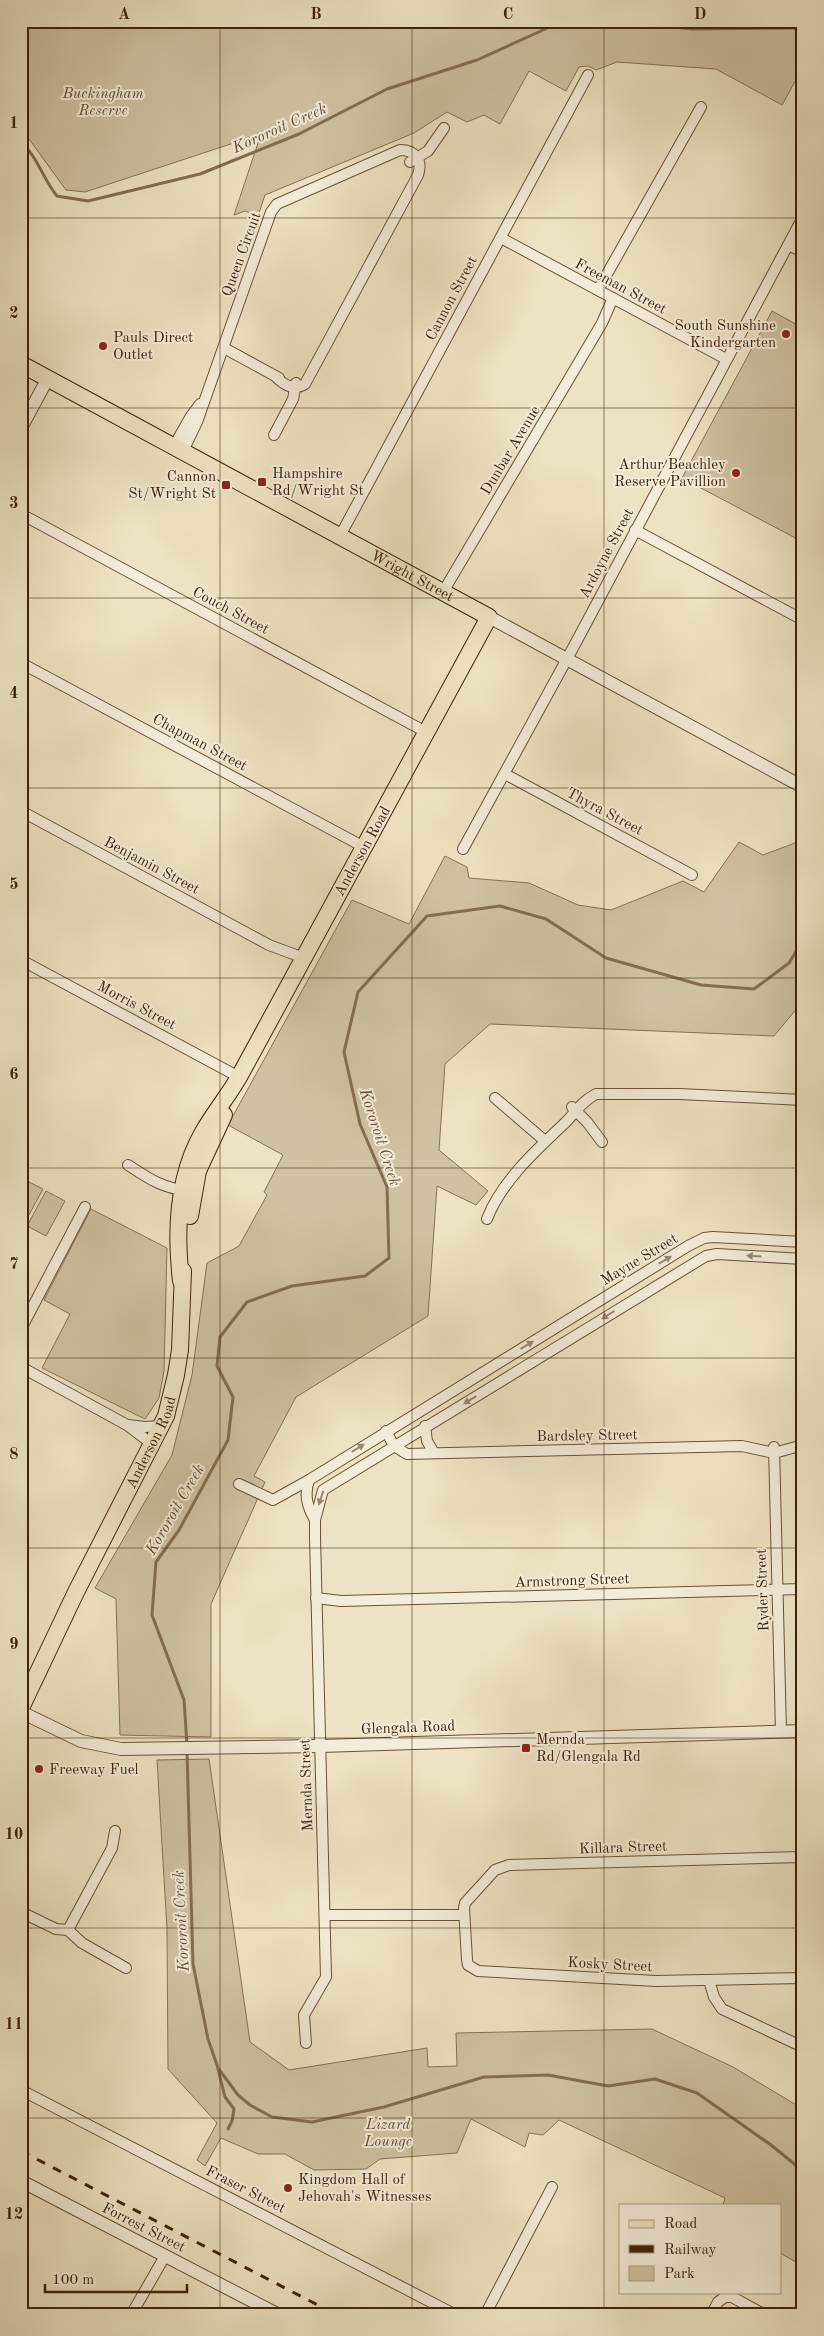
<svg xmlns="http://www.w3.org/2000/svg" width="824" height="2336" font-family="'Old Standard TT',serif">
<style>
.green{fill:#cfc1a3;stroke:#867156}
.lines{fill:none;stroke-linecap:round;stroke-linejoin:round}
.stream{stroke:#846d52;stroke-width:3}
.minor-casing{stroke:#6a5137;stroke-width:12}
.tertiary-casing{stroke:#6a5137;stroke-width:14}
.primary-casing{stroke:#3e2108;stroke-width:18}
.minor{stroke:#f3ecd8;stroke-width:10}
.tertiary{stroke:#f3ecd8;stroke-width:12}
.primary{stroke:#ede2c3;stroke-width:16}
.rail{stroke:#3e2108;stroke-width:3;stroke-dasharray:9 9;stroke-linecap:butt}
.oneway{fill:#988670}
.grid{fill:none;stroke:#3e2108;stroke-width:1;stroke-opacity:0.55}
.poi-dot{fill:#8f2418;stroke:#f3ecd8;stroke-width:2}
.labels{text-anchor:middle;stroke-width:4;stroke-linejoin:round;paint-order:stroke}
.park-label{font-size:15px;font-style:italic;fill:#62492f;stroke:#f3ecd8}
.street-label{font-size:15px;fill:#3e2108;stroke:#f3ecd8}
.poi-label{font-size:15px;fill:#3e2108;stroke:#f3ecd8;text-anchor:start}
.water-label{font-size:16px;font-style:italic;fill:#674d33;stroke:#f3ecd8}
.neatline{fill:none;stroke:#3e2108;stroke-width:2}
.grid-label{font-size:16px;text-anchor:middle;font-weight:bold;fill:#3e2108}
</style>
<rect width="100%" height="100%" fill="#ede2c3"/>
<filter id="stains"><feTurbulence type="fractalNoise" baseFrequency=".004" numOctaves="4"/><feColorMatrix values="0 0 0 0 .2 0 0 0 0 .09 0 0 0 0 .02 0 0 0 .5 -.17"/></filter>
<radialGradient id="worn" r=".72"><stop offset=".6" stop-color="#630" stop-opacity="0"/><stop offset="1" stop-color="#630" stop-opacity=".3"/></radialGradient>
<!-- green -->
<g class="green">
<polygon points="21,21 803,21 803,67 782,105 716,69 617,62 596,70 588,66 579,67 566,91 529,71 500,124 484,115 467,122 447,112 414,133 265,195 258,216 245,211 234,215 261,134 85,192 66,190 21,128"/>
<polygon points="772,311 803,328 803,542 682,478"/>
<polygon points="803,840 803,1001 774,1036 490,1024 445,1064 439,1150 488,1191 476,1205 437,1186 428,1316 296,1397 254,1476 265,1482 211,1604 211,1737 120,1735 116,1599 95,1588 172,1455 192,1375 207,1263 239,1246 267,1195 264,1192 283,1155 228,1125 352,900 409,924 445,856 467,867 469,878 529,883 578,905 611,910 683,881 704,892 739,842 763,855"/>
<polygon points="23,1179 43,1189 24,1224 21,1223 21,1183"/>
<polygon points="46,1191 65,1201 46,1236 27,1226"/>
<polygon points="91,1209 167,1248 164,1371 159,1398 145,1419 42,1368 70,1314 44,1300"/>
<polygon points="209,1759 250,2042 289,2070 427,2048 428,2067 457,2066 456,2033 652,2029 733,2067 803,2109 803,2266 780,2253 780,2205 723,2205 725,2198 559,2120 543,2135 529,2133 525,2147 471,2119 457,2153 380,2159 366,2169 314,2170 285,2154 258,2154 221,2138 205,2166 197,2160 217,2123 168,2069 167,1929 157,1760"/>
</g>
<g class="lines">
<!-- stream -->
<g class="stream">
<polyline points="623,21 692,29 803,28"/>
<path d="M21,142C37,156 43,179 57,196L88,201L200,174L299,134L387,89L477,60L563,21"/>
<polyline points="187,1745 184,1700 152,1615 156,1562 179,1530 228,1440 233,1397 217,1366 220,1337 247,1302 292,1286 365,1276 389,1258 387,1187 360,1124 344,1052 358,992 427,916 500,906 546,919 606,958 701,985 754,989 789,963 803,940"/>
<polyline points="187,1752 193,1964 208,2039 218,2068 238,2095 250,2105 272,2117 312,2122 384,2107 484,2077 548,2075 608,2086 655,2079 697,2093 771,2145 803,2171"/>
<polyline points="218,2069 225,2097 234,2109 232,2121 228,2129"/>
</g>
<defs>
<g id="minor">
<polyline points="410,162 428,151 444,128"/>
<polyline points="501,238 726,359"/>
<polyline points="788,245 803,252"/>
<polyline points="598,290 701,107"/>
<polyline points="224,348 279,378"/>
<polyline points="274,435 293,399 296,383"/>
<polyline points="174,446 191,416 200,404"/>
<path d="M183,451L197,422L271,212L277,204L400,150C415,150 423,160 418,175L305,384C293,391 284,385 275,376"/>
<polyline points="21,514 426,732"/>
<polyline points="635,530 803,620"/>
<polyline points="340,536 588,75"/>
<polyline points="443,592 602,323 613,298"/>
<polyline points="21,663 364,847"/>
<polyline points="505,774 692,875"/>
<polyline points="21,811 269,945 304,958"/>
<polyline points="463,849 574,646 803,217"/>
<polyline points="21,960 239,1077"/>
<polyline points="495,1098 545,1141"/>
<polyline points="572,1107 587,1122 602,1142"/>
<path d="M128,1165C150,1179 160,1187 187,1191"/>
<path d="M487,1219C501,1182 536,1150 565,1123C575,1113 582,1101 596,1094H679L803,1100"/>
<polyline points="21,1329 85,1207"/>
<polyline points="21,1367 127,1425 152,1444"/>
<polyline points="128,1425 145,1427 162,1426"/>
<polyline points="425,1426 427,1441 434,1453"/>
<polyline points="386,1431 394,1446 407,1454 742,1446 774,1453 803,1445"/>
<polyline points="774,1447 781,1732"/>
<polyline points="239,1484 273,1500 309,1480"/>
<path d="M315,1520C307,1506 304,1495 309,1480L688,1246L704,1238L713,1237L803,1242"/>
<polyline points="316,1598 341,1601 803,1589"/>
<polyline points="803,1857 509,1865 495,1870 465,1903 464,1908 467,1960 468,1965 478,1971 656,1981 803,1978"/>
<polyline points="21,1912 56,1929 68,1930 112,1848 115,1831"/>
<polyline points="325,1915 464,1915"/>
<polyline points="68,1930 82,1943 126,1968"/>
<polyline points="709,1980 714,1997 722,2009 803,2047"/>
<polyline points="306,2043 304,2015 326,1977 315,1537 315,1520 323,1490 706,1256 717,1254 803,1259"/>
<polyline points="21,2090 456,2315"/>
<polyline points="725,2297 732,2297 765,2315"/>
<polyline points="131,2315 165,2256"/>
<polyline points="485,2315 552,2187"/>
<polyline points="711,2315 718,2302 725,2297 725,2292"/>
</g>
<g id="tertiary">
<polyline points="21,428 48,378"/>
<polyline points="489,617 803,787"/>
<polyline points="21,1712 81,1741 121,1749 321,1746 803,1731"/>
<polyline points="21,2181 279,2315"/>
</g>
<g id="primary">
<path id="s1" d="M21,364L489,617L239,1077C228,1096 214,1113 203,1132C177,1177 175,1230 181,1281"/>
<polyline points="190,1216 198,1171 224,1115"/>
<path id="s2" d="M21,1708L76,1592L166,1416L176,1375L180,1350L183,1271"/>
</g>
</defs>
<!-- minor casing -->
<use href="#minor" class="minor-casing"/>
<!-- tertiary casing -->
<use href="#tertiary" class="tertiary-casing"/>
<!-- primary casing -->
<use href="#primary" class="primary-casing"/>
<!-- minor -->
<use href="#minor" class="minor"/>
<!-- tertiary -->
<use href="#tertiary" class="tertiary"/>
<!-- primary -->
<use href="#primary" class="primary"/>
<!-- rail -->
<polyline class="rail" points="21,2151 337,2315"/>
</g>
<!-- one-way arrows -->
<defs><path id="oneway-solid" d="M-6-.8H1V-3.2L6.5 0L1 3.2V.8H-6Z" transform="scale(1.25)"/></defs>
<g class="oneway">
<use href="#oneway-solid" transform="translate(754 1256) rotate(-177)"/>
<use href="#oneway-solid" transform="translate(665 1260) rotate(-31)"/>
<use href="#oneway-solid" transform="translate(608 1315) rotate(148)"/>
<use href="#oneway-solid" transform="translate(527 1345) rotate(-31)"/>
<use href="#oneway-solid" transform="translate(470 1400) rotate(149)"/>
<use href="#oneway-solid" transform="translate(358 1448) rotate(-32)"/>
<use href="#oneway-solid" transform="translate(321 1498) rotate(109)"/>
</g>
<!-- grid -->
<path class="grid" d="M220,21V2315M412,21V2315M604,21V2315M21,218H803M21,408H803M21,598H803M21,788H803M21,978H803M21,1168H803M21,1358H803M21,1548H803M21,1738H803M21,1928H803M21,2118H803"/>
<!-- markers -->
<g class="poi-dot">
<circle cx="786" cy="334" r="5"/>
<circle cx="103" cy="346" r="5"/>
<circle cx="736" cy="473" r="5"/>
<rect x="257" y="477" width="10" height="10" rx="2.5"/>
<rect x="221" y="480" width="10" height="10" rx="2.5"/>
<rect x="521" y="1743" width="10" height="10" rx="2.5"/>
<circle cx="39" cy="1769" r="5"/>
<circle cx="288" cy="2188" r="5"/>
</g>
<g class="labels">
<!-- park labels -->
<g class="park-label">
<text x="103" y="98">Buckingham<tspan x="103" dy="17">Reserve</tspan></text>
<text x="388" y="2129">Lizard<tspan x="388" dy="17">Lounge</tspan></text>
</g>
<!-- street labels -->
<g class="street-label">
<text transform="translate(241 254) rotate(-70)" y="5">Queen Circuit</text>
<text transform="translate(621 286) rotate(28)" y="5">Freeman Street</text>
<text transform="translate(451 298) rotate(-62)" y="5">Cannon Street</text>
<text transform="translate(510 450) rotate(-59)" y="5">Dunbar Avenue</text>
<text transform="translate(606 553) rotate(-62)" y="5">Ardoyne Street</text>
<text dy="5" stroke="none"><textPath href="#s1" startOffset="445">Wright Street</textPath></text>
<text transform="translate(231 610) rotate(28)" y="5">Couch Street</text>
<text transform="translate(200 742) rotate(28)" y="5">Chapman Street</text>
<text transform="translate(605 811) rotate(28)" y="5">Thyra Street</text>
<text transform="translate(362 851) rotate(-61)" y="5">Anderson Road</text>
<text transform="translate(152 865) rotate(28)" y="5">Benjamin Street</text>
<text transform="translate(137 1005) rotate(28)" y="5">Morris Street</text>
<text transform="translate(639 1259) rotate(-31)" y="5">Mayne Street</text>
<text transform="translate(587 1435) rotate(-1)" y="5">Bardsley Street</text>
<text dy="5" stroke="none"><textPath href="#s2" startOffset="296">Anderson Road</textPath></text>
<text transform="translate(572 1580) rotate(-2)" y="5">Armstrong Street</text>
<text transform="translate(762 1590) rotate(-92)" y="5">Ryder Street</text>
<text transform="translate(408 1727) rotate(-2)" y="5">Glengala Road</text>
<text transform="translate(306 1785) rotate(-92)" y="5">Mernda Street</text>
<text transform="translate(623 1847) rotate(-2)" y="5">Killara Street</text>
<text transform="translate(610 1964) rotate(3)" y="5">Kosky Street</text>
<text transform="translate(246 2189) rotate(27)" y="5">Fraser Street</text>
<text transform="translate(144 2227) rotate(27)" y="5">Forrest Street</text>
</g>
<!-- poi labels -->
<g class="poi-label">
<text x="776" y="330" text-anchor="end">South Sunshine<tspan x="776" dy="17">Kindergarten</tspan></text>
<text x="113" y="342">Pauls Direct<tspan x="113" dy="17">Outlet</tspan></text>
<text x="726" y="469" text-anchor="end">Arthur Beachley<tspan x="726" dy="17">Reserve Pavillion</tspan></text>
<text x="272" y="478">Hampshire<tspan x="272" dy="17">Rd/Wright St</tspan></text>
<text x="216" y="481" text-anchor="end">Cannon<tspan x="216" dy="17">St/Wright St</tspan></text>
<text x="536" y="1744">Mernda<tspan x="536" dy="17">Rd/Glengala Rd</tspan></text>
<text x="49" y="1774">Freeway Fuel</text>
<text x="298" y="2184">Kingdom Hall of<tspan x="298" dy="17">Jehovah's Witnesses</tspan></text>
</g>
<!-- water labels -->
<g class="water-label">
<text transform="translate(279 127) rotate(-24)" y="6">Kororoit Creek</text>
<text transform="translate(381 1137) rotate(72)" y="6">Kororoit Creek</text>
<text transform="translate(174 1509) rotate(-60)" y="6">Kororoit Creek</text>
<text transform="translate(180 1921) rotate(-93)" y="6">Kororoit Creek</text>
</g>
</g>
<!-- margin -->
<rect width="824" height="2336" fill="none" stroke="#ede2c3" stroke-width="55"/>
<!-- legend -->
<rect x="619" y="2204" width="162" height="90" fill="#f3ecd8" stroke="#ab9b85"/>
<rect x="629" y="2220" width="25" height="8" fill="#ede2c3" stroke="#ab9b85"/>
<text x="664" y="2228" font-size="15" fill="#3e2108">Road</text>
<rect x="629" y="2245" width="25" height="8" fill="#3e2108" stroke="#ab9b85"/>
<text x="664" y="2254" font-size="15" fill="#3e2108">Railway</text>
<rect x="629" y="2266" width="25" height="15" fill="#cfc1a3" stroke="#ab9b85"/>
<text x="664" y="2278" font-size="15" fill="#3e2108">Park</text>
<!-- scale -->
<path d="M45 2284v8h142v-8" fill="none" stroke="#3e2108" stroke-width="2.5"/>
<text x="52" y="2284" font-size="15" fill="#3e2108" stroke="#f3ecd8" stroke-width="4" paint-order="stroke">100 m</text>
<rect x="28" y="28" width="768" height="2280" class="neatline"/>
<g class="grid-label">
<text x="124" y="19">A</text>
<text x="316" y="19">B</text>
<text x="508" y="19">C</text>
<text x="700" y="19">D</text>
<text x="14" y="128">1</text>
<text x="14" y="318">2</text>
<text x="14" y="508">3</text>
<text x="14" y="698">4</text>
<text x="14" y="889">5</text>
<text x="14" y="1079">6</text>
<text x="14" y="1269">7</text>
<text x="14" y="1459">8</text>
<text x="14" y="1649">9</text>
<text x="14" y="1839">10</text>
<text x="14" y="2029">11</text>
<text x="14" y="2219">12</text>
</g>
<rect width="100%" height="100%" filter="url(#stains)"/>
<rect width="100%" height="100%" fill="url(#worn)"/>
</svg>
